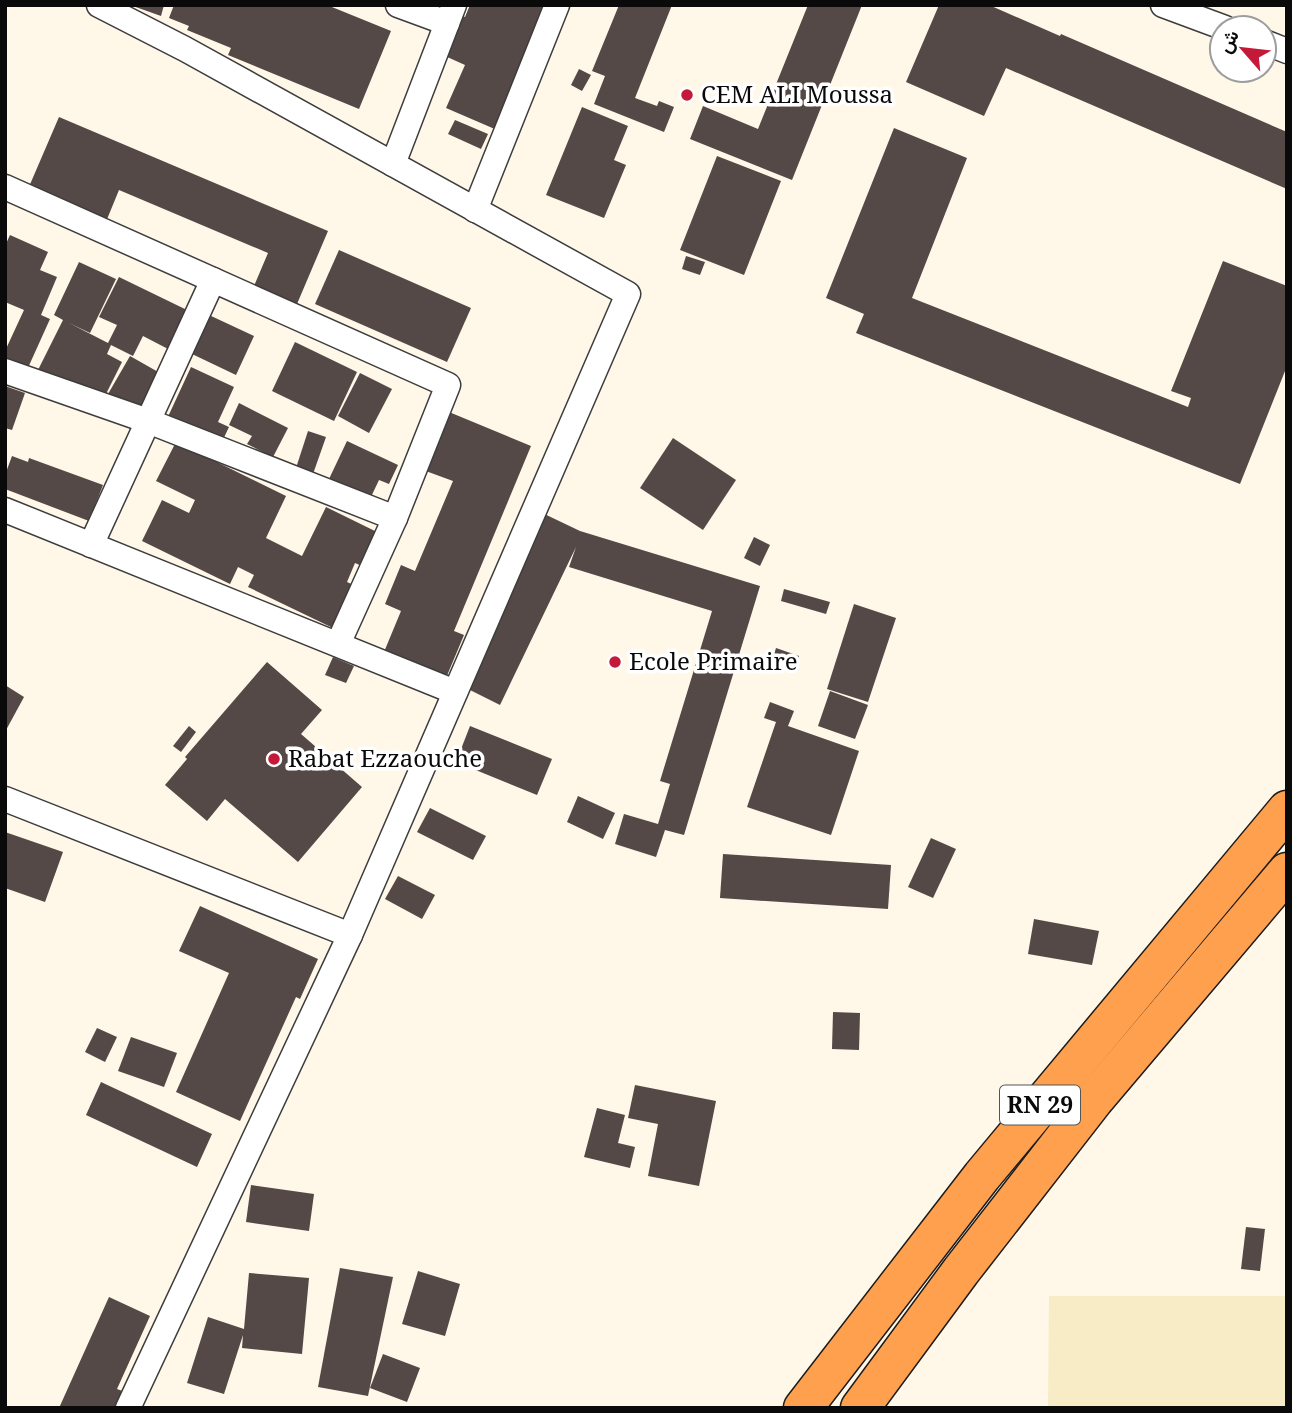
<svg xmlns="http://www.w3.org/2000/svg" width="1292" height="1413" font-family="'Noto Serif',Vazirmatn,serif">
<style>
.farmland{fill:#f7ecc5}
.building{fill:#544946}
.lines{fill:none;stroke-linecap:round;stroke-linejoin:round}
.minor-casing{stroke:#3d3d3d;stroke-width:27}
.trunk-casing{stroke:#1b1b1b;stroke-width:41}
.minor{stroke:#fff;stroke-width:24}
.trunk{stroke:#ffa04e;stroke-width:38}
.poi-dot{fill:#c41939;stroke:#fff;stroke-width:2.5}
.labels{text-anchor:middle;stroke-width:7;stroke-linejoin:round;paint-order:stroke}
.shield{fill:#fff;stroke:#545454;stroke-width:2}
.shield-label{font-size:23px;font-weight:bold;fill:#0a0a0a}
.poi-label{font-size:24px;fill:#0a0a0a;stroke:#fff;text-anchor:start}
</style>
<rect width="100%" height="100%" fill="#fff7e7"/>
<!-- farmland -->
<polygon class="farmland" points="1049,1296 1287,1296 1287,1408 1048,1408"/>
<!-- building -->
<g class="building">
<polygon points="130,5 164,5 161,16"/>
<polygon points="174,5 327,5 391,31 359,109 228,55 231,48 187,30 189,26 169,18"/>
<polygon points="470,5 550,5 497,130 446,108 465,65 445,56 463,16 465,17"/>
<polygon points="619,5 672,5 635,98 657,106 659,101 674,107 664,132 594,104 605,76 592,71"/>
<polygon points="808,5 862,5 792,180 690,139 703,106 758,129"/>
<polygon points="939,5 989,5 1060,36 1061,34 1287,132 1287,189 1006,68 984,116 906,82"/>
<polygon points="579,69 591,75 582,91 571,85"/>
<polygon points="582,107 628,126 614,160 626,165 604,218 546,195"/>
<polygon points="59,117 328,231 297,304 254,286 268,253 119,190 103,229 25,196"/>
<polygon points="455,120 488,134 481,149 448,134"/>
<polygon points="894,128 967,158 912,298 1188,407 1191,398 1171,391 1223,261 1287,286 1287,366 1240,484 856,333 864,314 826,298"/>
<polygon points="717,156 781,181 744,275 680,250"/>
<polygon points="10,235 48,252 40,270 57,277 41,315 50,319 27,370 5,361 5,351 24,310 5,302 5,246"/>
<polygon points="339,250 471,308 447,362 315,304"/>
<polygon points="686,256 705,262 700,275 682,269"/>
<polygon points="79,262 116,279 90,333 69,323 108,343 117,325 99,317 119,277 189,311 170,350 143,336 133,356 111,345 107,354 122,362 102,402 38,370 63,320 54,315"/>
<polygon points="209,315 254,336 236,375 192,354"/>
<polygon points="295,342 357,372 334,421 272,391"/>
<polygon points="130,356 167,377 145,415 108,394"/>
<polygon points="191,367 234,387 218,422 229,427 220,446 166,421"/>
<polygon points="360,373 392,389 369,433 338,416"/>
<polygon points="5,386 25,393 12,430 5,428"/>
<polygon points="239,403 288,428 273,457 247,444 252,436 229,425"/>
<polygon points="449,412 531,446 454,631 464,635 446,678 384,652 401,611 385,604 401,565 415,571 453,481 423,470"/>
<polygon points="308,431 326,437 313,474 296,468"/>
<polygon points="673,438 736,480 703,530 640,488"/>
<polygon points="347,441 398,465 389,484 379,480 370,499 329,479"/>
<polygon points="176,442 286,496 266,538 302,556 326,507 379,533 362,566 355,563 347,582 356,586 335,629 248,587 254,575 238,567 230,584 142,541 162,500 189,513 195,500 156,481"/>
<polygon points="12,456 28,462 29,458 103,485 89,521 5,489 5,475"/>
<polygon points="536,510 580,531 760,586 684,835 665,830 656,857 615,844 624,814 658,824 670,784 660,781 712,611 569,567 576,547 500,705 454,682"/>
<polygon points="754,537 770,545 760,566 744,558"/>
<polygon points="784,589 830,602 826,614 781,601"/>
<polygon points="854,604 896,618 868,702 827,689"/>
<polygon points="776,648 799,656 795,666 773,658"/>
<polygon points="333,657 354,666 346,683 325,675"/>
<polygon points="267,662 322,710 301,734 362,787 298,862 225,799 207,821 165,785 187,759 185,757"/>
<polygon points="5,685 24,697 5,732"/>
<polygon points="830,691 868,705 855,739 818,726"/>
<polygon points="770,702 794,711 788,726 859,751 831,835 747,807 776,722 764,718"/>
<polygon points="189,726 196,732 181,752 173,746"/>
<polygon points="470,726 552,759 537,795 456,762"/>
<polygon points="578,796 615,813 603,839 567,822"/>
<polygon points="430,808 486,836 473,860 417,832"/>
<polygon points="5,832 63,852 45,902 5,888"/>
<polygon points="931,838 956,849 933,898 908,887"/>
<polygon points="723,854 891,865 888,909 720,898"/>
<polygon points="398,876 435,895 422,919 385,899"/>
<polygon points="200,906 318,959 300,999 296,997 240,1121 176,1092 229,973 179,951"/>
<polygon points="1034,919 1099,931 1092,965 1028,954"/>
<polygon points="833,1012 860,1013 859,1050 832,1049"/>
<polygon points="97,1028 117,1037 105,1062 85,1052"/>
<polygon points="131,1037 177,1053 164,1087 118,1071"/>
<polygon points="101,1082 212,1134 197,1167 86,1115"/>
<polygon points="635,1085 716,1101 699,1186 648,1176 658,1124 628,1118"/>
<polygon points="597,1108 625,1115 618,1143 635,1147 630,1168 584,1157"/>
<polygon points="251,1185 314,1194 309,1231 246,1222"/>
<polygon points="1246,1227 1265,1229 1260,1271 1241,1269"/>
<polygon points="340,1268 393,1277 368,1396 318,1387"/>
<polygon points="418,1271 460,1284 445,1336 402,1324"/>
<polygon points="249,1273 309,1278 302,1354 242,1348 243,1335 224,1394 187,1383 208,1317 244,1329"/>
<polygon points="109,1297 150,1316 117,1389 125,1392 118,1408 59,1408"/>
<polygon points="383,1354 420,1368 407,1402 370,1388"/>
</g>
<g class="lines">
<defs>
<g id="minor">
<polyline points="99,5 185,49 628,294 350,935 128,1408"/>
<polyline points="398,5 447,23"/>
<polyline points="1163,5 1225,28"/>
<polyline points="1264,42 1287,51"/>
<polyline points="393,164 454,5"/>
<polyline points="5,187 448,385 395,518 338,644"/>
<polyline points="475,210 557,5"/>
<polyline points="5,371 148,421 395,518"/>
<polyline points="5,510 455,692"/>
<polyline points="91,545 213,280"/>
<polyline points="5,799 350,935"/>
</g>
<g id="trunk">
<polyline points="803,1408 982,1176 1287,810"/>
<polyline points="860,1408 961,1271 1094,1100 1287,872"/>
</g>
</defs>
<!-- minor casing -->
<use href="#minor" class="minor-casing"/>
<!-- trunk casing -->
<use href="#trunk" class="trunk-casing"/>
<!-- minor -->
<use href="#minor" class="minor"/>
<!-- trunk -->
<use href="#trunk" class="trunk"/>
</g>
<!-- markers -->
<g class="poi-dot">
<circle cx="687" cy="95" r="7"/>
<circle cx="615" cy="662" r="7"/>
<circle cx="274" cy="759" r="7"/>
</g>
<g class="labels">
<!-- shield labels -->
<rect class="shield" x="1000" y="1085.5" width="80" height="39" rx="5"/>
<g class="shield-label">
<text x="1040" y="1113">RN 29</text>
</g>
<!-- poi labels -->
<g class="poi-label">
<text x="701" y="103">CEM ALI Moussa</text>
<text x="629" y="670">Ecole Primaire</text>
<text x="288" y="767">Rabat Ezzaouche</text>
</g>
</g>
<!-- border -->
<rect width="1292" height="1413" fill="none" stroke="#0a0a0a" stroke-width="14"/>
<!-- north arrow -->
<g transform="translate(1243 49) rotate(298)"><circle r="33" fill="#ffffff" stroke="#9d9d9d" stroke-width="2"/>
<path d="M0-5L12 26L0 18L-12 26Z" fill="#c41939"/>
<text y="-10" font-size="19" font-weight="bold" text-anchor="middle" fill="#0a0a0a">ش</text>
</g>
</svg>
